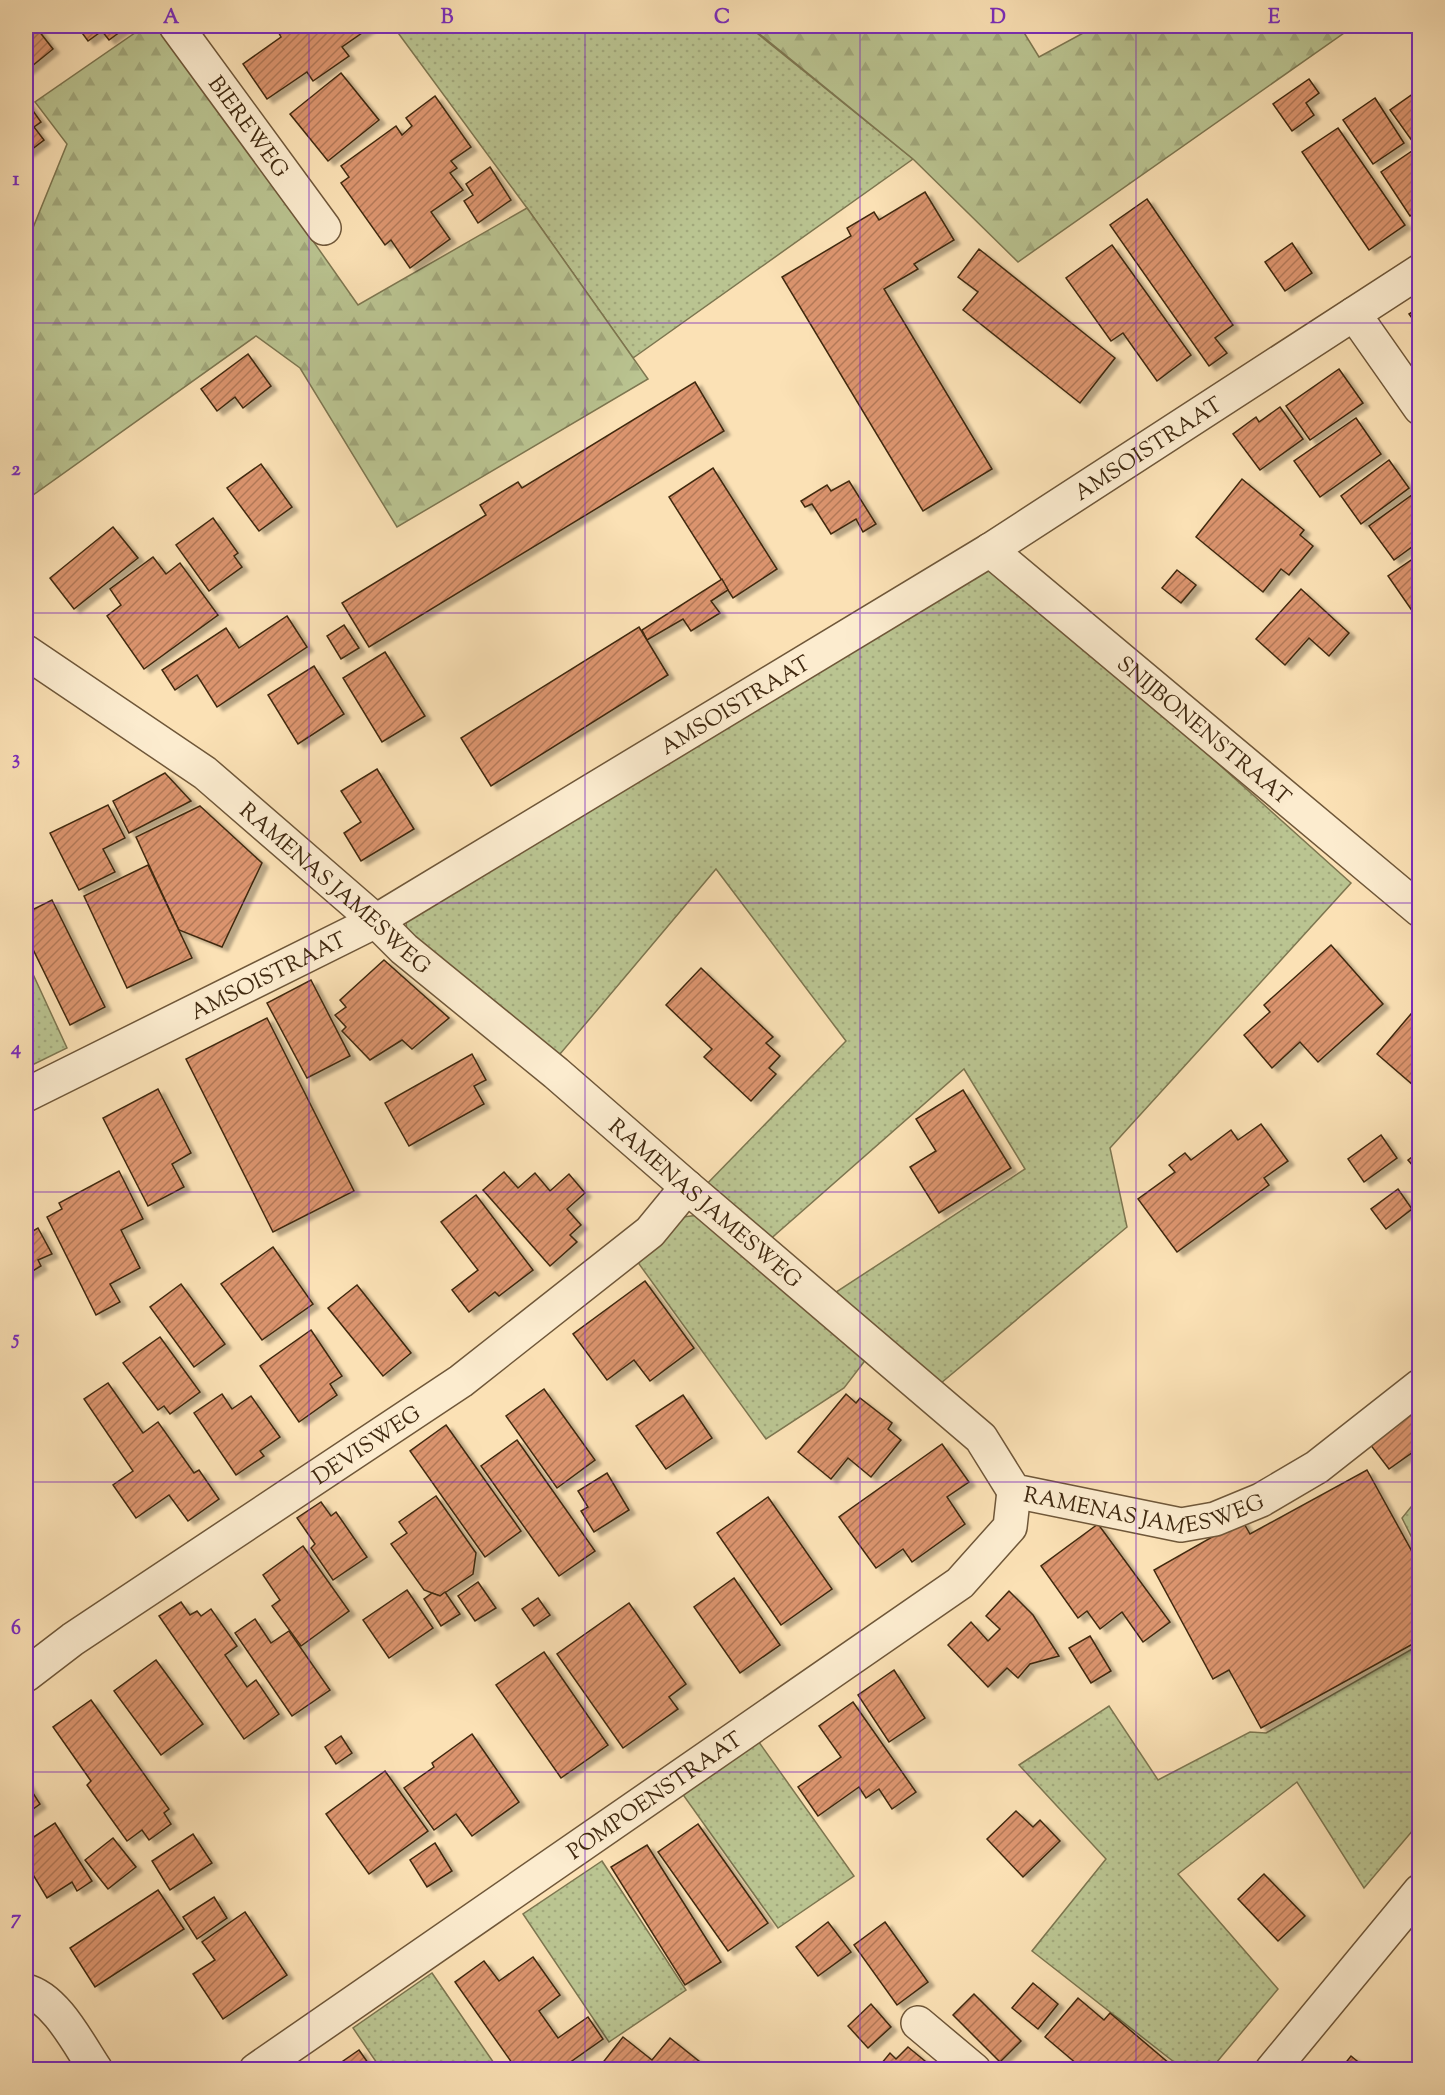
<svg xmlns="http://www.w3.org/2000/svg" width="1445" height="2095" font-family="'Sorts Mill Goudy',serif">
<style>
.grass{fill:url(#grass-dots);stroke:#7d7650;stroke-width:1.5}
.forest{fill:url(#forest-firs);stroke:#7d7650;stroke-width:1.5}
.building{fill:url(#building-hatch);stroke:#402910;stroke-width:1.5;filter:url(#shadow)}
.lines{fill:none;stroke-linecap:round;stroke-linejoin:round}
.minor-casing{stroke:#6f5739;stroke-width:36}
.minor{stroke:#fceccf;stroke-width:33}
.grid{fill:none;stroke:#7b2cbf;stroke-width:1.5;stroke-opacity:0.55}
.labels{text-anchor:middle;stroke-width:4.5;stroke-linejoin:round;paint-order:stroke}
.street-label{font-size:22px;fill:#402910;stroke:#fceccf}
.neatline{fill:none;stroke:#7b2cbf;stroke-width:2}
.grid-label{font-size:20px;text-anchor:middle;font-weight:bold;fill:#7b2cbf}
</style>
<defs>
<pattern id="grass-dots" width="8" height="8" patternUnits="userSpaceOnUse" patternTransform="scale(1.5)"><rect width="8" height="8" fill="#bac491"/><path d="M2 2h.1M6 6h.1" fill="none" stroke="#a1a87c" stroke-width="1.8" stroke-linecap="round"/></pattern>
<pattern id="forest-firs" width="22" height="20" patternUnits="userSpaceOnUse" patternTransform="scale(1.5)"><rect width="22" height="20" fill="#bac491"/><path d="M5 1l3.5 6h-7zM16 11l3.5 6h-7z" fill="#a1a87c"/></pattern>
<pattern id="building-hatch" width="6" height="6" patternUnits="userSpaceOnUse" patternTransform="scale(1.5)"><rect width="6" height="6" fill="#db946e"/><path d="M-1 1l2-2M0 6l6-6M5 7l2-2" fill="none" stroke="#b37959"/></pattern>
<filter id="shadow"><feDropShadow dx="6" dy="4" stdDeviation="1.5" flood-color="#0004"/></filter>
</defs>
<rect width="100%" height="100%" fill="#fbe1b5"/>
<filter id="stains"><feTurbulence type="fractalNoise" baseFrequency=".00333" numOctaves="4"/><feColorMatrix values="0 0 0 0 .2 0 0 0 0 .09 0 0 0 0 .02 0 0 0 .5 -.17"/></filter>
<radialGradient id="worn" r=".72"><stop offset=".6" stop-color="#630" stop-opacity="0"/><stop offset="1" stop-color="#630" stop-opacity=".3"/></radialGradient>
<!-- grass -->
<g class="grass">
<polygon points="393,26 748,26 913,159 633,358 527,208"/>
<polygon points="995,568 1007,574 1351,883 1110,1148 1127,1227 941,1383 833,1294 1025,1169 964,1069 767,1242 703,1188 846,1041 716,869 555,1060 407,933 406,920 968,576"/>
<polygon points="26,959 67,1048 26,1068"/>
<polygon points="699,1215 870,1354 844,1388 766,1439 634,1257 683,1217"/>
<polygon points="1419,1497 1419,1552 1402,1518"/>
<polygon points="1419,1645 1419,1823 1364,1888 1297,1782 1178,1874 1278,1989 1211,2069 1183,2069 1032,1951 1106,1859 1019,1765 1109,1706 1158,1780 1250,1732 1266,1733"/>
<polygon points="756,1738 854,1876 778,1928 679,1789"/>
<polygon points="602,1861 686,1990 609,2042 523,1914"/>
<polygon points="432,1973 498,2069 381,2069 353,2028"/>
</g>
<!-- forest -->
<g class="forest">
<polygon points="145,26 162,26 358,305 527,208 648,379 397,527 300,368 256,336 26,500 26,245 67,144 35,102"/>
<polygon points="768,26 1020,26 1039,57 1096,26 1354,26 1018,262 913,159 757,32"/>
</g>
<!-- building -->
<g class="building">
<polygon points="26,26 35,26 53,49 26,71"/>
<polygon points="77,26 128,26 109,40 102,31 88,41"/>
<polygon points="279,26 372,26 342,47 349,56 313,81 307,72 267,99 243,64 281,37 276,28"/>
<polygon points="341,73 379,120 328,161 290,114"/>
<polygon points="1309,79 1319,93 1306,103 1314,115 1292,131 1273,104"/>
<polygon points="1420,89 1420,152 1390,110"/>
<polygon points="435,96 471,147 451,161 457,168 450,173 463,190 431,212 450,239 410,268 391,240 385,245 341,183 349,177 341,166 396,126 402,135 412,126 406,118"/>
<polygon points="1375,98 1404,143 1373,164 1343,120"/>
<polygon points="26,101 41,122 34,127 44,140 27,153 26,150"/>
<polygon points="1338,128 1405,225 1369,250 1302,152"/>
<polygon points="1412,151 1420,162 1420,210 1410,216 1381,172"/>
<polygon points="490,167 511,200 478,223 464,201 473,195 466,184"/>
<polygon points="925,192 954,240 914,264 918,269 884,289 992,469 923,511 782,277 851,236 847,228 874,212 879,220"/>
<polygon points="1147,199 1233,325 1215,338 1227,353 1209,366 1110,225"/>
<polygon points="1292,243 1312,273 1285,291 1265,262"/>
<polygon points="1112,245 1191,355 1157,381 1123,333 1111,341 1066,278"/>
<polygon points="979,249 1115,358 1080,403 963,310 978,292 958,277"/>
<polygon points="1420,307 1420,329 1409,314"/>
<polygon points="248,354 271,386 243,408 235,397 217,411 201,389"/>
<polygon points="1339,369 1363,403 1310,440 1286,406"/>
<polygon points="695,382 724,431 369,647 342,603 486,515 480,505 518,482 522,488"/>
<polygon points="1280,407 1303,439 1260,470 1233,434 1256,417 1259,422"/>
<polygon points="1356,418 1381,454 1320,497 1294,461"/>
<polygon points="1389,460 1409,488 1361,524 1341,496"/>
<polygon points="261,464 292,507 259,531 227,488"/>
<polygon points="713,468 777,569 733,598 669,497"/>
<polygon points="1242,479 1304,530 1300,535 1313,546 1289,575 1281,569 1263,592 1196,537"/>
<polygon points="849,481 876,524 863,532 856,519 831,534 812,504 805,507 801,501 827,485 831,491"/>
<polygon points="1416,492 1420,497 1420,541 1394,560 1369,526"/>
<polygon points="213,518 238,553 234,556 242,567 209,591 176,545"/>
<polygon points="113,527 138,558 74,609 50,578"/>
<polygon points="1420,554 1420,608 1413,612 1388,576"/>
<polygon points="153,557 166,574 180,563 218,615 144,669 107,616 121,605 110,589"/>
<polygon points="1177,570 1196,585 1181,603 1162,588"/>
<polygon points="722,579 728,590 711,601 720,613 691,631 683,619 647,640 642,630"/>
<polygon points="1301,589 1349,633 1329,656 1309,638 1285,665 1256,639"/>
<polygon points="287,616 307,647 217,707 197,675 175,690 162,670 226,628 239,648"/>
<polygon points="344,625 359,648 341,659 327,636"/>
<polygon points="639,627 668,675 491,786 461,738"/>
<polygon points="385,652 425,716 382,742 343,678"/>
<polygon points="314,666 344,714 298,744 268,695"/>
<polygon points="377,769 414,829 361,861 344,833 361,822 341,791"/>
<polygon points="165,773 191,801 129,833 113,801"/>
<polygon points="108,805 125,838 103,849 115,872 79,890 50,833"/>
<polygon points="200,806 262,863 222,947 179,930 136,837"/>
<polygon points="148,865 192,958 127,988 84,896"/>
<polygon points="52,900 105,1007 70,1025 26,935 26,913"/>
<polygon points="1331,945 1383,1004 1318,1062 1300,1042 1272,1068 1244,1035 1270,1012 1264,1005"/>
<polygon points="384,960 449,1018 412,1049 402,1040 370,1060 342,1031 346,1027 335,1015 346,1007 340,1000"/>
<polygon points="701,968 773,1037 766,1043 780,1056 769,1068 776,1074 751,1101 704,1057 712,1049 666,1005"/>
<polygon points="311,980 350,1056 307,1078 267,1003"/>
<polygon points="1416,1008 1420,1011 1420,1091 1377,1054"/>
<polygon points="267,1018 354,1191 273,1232 186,1059"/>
<polygon points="472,1054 486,1080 474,1086 484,1104 409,1146 385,1103"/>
<polygon points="158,1089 191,1153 172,1164 184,1187 148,1206 103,1118"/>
<polygon points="963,1090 1011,1168 939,1213 910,1167 936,1151 916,1119"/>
<polygon points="1261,1124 1288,1161 1264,1178 1269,1185 1177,1252 1138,1199 1175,1172 1169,1165 1185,1153 1191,1160 1231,1130 1238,1140"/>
<polygon points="1381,1135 1397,1158 1364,1182 1348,1159"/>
<polygon points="1420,1151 1420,1174 1408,1160"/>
<polygon points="119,1171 143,1219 121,1230 140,1268 110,1284 120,1302 96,1315 47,1217 62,1209 59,1203"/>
<polygon points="504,1172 518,1188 535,1173 550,1191 569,1174 585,1193 567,1209 581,1225 570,1235 577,1242 550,1266 483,1190"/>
<polygon points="1398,1189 1412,1209 1386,1229 1371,1209"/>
<polygon points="476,1195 533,1270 499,1296 495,1292 469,1312 452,1290 478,1270 441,1222"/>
<polygon points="38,1228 52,1254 38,1260 41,1266 26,1275 26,1235"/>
<polygon points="273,1247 313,1304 262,1340 221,1284"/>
<polygon points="645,1281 694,1348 650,1381 634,1360 607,1380 573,1334"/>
<polygon points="181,1284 225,1344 194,1367 150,1307"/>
<polygon points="357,1285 411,1353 383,1376 328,1308"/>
<polygon points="311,1330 342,1376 330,1384 337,1395 299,1422 260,1366"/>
<polygon points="160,1337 200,1392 170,1414 164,1406 158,1410 123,1363"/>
<polygon points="108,1383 143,1433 158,1422 194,1473 199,1470 219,1499 188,1521 169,1495 136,1518 113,1485 133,1471 84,1399"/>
<polygon points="544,1389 595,1460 557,1488 506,1416"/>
<polygon points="222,1394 232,1409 251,1396 280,1437 260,1451 264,1456 236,1475 194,1413"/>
<polygon points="846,1394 856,1403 860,1398 892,1423 888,1429 901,1440 871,1477 848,1458 831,1479 798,1452"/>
<polygon points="683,1395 712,1438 666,1469 636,1426"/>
<polygon points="1407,1407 1413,1414 1420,1408 1420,1447 1389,1469 1366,1439"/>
<polygon points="446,1425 521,1531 485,1557 410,1451"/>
<polygon points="517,1440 595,1551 559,1576 481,1466"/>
<polygon points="942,1444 969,1482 947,1497 965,1524 912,1562 903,1549 876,1568 839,1517"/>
<polygon points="1367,1470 1420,1566 1420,1640 1261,1728 1229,1670 1213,1679 1154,1570 1242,1520 1250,1534"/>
<polygon points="607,1473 629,1510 594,1532 581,1511 588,1507 578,1491"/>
<polygon points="436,1496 476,1553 473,1574 440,1596 424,1590 391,1544 407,1533 399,1522"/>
<polygon points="768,1497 832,1589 781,1625 717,1533"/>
<polygon points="321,1502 331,1516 336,1512 367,1557 333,1580 311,1548 315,1544 297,1518"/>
<polygon points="1098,1524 1170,1622 1143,1642 1122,1612 1100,1629 1087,1611 1078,1618 1041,1566"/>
<polygon points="303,1546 349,1611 301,1646 272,1606 280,1600 263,1575"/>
<polygon points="734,1578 780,1645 740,1673 694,1607"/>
<polygon points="478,1582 496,1608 475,1621 458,1596"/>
<polygon points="407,1590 433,1628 389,1658 363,1620"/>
<polygon points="1009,1591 1033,1615 1059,1656 1030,1664 1018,1678 1007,1668 988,1687 948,1645 971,1622 988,1641 1000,1629 986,1616"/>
<polygon points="445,1592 460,1614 441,1626 424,1599 432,1593 440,1596"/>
<polygon points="538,1598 550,1615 534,1626 522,1609"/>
<polygon points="181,1602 190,1615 197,1611 201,1616 211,1609 237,1646 225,1655 247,1687 256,1680 279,1714 244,1739 159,1616"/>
<polygon points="629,1603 686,1684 669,1697 678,1709 623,1748 557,1654"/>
<polygon points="255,1619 271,1643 289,1631 330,1690 292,1716 235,1633"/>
<polygon points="1090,1636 1111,1671 1091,1683 1069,1648"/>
<polygon points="544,1652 608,1745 561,1778 496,1685"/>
<polygon points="156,1660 203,1724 161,1755 114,1691"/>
<polygon points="894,1670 925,1718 889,1742 858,1695"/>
<polygon points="91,1700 169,1809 164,1813 171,1824 149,1840 142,1830 127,1841 87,1785 91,1781 53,1727"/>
<polygon points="853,1702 916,1792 892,1809 879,1789 866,1798 859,1787 818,1816 798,1787 841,1757 819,1726"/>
<polygon points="472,1734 519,1802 472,1836 456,1814 434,1830 404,1788 434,1767 432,1763"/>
<polygon points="341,1736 352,1753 336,1764 325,1747"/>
<polygon points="385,1771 428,1831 369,1874 326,1814"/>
<polygon points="26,1782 40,1804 26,1814"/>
<polygon points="1016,1811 1033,1827 1040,1820 1060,1841 1023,1877 987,1839"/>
<polygon points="55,1823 92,1881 77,1891 72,1882 47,1898 26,1863 26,1842"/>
<polygon points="698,1824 768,1923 728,1951 658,1852"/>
<polygon points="193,1834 212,1863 170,1890 152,1861"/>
<polygon points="113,1838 136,1867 108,1889 85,1860"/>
<polygon points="435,1843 452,1871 427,1887 410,1860"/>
<polygon points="647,1845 721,1962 685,1985 611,1867"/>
<polygon points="1264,1874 1305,1916 1278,1941 1238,1899"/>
<polygon points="158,1890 184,1929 95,1987 70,1948"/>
<polygon points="214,1897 227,1918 197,1939 183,1917"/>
<polygon points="245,1912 287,1975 223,2019 193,1974 215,1960 202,1942"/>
<polygon points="828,1922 851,1952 818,1976 796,1947"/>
<polygon points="885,1922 928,1982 897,2005 854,1945"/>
<polygon points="533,1957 560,1995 539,2011 558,2038 588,2017 603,2039 559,2070 517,2070 455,1982 484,1961 499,1981"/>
<polygon points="1033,1983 1058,2004 1038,2029 1012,2008"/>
<polygon points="974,1994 1021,2041 1000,2062 953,2015"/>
<polygon points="1078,1998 1104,2020 1110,2013 1177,2070 1084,2070 1045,2037"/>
<polygon points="871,2004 891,2027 868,2048 848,2026"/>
<polygon points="623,2037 652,2060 670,2038 700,2062 694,2070 597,2070"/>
<polygon points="908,2047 925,2061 917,2070 867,2070 871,2064 877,2069 890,2053 896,2059"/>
<polygon points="359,2050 373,2070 339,2070 336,2066"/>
<polygon points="1351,2056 1368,2070 1340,2070"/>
</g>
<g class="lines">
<defs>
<g id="minor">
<path id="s1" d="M176,26L324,228"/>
<polyline points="1354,314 1420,408"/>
<path id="s2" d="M990,550L1420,910"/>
<path id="s3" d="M26,652L205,773L376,921L404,949L556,1073L687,1187L981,1438L1014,1491L1181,1525L1215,1519L1261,1500L1317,1467L1420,1386"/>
<path id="s4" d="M26,1095L376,921L990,550L1420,271"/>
<path id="s5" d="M26,1675L73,1639L461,1381L650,1232L687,1187"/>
<path d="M26,1991C56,1998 79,2045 96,2070"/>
<polyline points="918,2023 974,2070"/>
<path id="s6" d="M256,2070L960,1583L1010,1527L1014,1491"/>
<polyline points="1272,2070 1420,1891"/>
</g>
</defs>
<!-- minor casing -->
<use href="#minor" class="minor-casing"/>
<!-- minor -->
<use href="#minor" class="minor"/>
</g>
<!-- grid -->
<path class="grid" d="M309,26V2070M585,26V2070M860,26V2070M1136,26V2070M26,323H1420M26,613H1420M26,903H1420M26,1192H1420M26,1482H1420M26,1772H1420"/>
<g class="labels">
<!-- street labels -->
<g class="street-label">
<text dy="8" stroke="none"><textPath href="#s1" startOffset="124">BIEREWEG</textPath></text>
<text dy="8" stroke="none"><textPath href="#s4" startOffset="1296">AMSOISTRAAT</textPath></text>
<text dy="8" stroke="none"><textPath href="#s4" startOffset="810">AMSOISTRAAT</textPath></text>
<text dy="8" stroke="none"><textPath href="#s2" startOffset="280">SNIJBONENSTRAAT</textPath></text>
<text dy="8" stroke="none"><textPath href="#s3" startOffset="390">RAMENAS JAMESWEG</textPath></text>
<text dy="8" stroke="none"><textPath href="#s4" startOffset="270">AMSOISTRAAT</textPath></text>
<text dy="8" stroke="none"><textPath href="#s3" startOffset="876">RAMENAS JAMESWEG</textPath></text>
<text dy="8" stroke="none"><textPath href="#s5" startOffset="411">DEVISWEG</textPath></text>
<text dy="8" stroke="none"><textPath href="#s3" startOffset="1434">RAMENAS JAMESWEG</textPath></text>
<text dy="8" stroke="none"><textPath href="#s6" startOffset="484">POMPOENSTRAAT</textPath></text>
</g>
</g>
<!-- margin -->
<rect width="1445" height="2095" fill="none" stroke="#fbe1b5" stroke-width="66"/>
<rect x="33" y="33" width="1379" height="2029" class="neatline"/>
<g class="grid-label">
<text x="171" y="23">A</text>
<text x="447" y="23">B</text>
<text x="722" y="23">C</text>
<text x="998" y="23">D</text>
<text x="1274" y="23">E</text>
<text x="16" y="185">1</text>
<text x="16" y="475">2</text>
<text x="16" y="764">3</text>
<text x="16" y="1054">4</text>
<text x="16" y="1344">5</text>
<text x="16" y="1634">6</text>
<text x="16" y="1924">7</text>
</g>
<rect width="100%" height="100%" filter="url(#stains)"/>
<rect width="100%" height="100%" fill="url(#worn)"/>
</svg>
